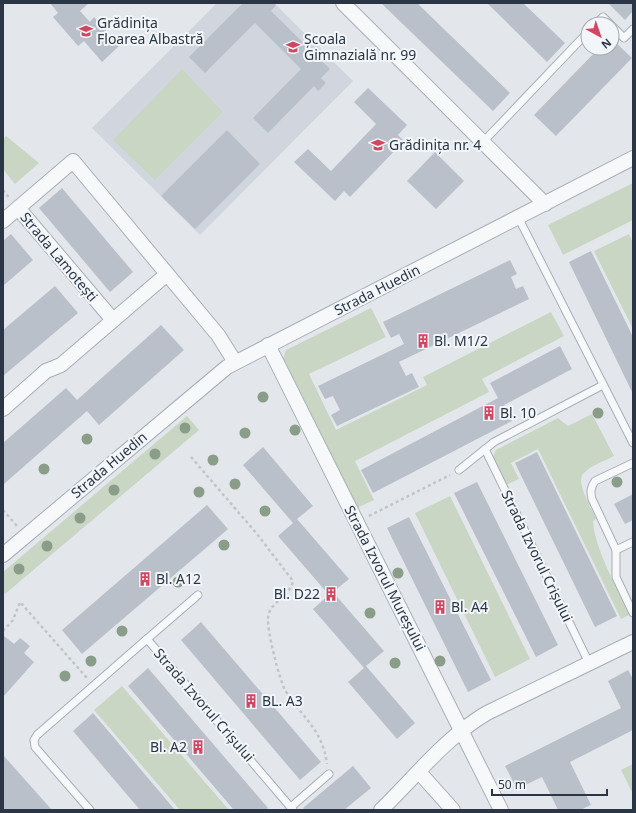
<svg xmlns="http://www.w3.org/2000/svg" width="636" height="813" font-family="'Noto Sans',sans-serif">
<style>
.built{fill:#d1d6de}
.green{fill:#c9d6c4}
.building{fill:#bac0ca}
.lines{fill:none;stroke-linecap:round;stroke-linejoin:round}
.lane-casing{stroke:#a8aeb7;stroke-width:9}
.street-casing{stroke:#a8aeb7;stroke-width:16}
.path{stroke:#c1c5cb;stroke-width:2.5;stroke-dasharray:3 3;stroke-linecap:butt}
.lane{stroke:#f6f8fa;stroke-width:7}
.street{stroke:#f6f8fa;stroke-width:14}
.tree{fill:#8a9d88}
.labels{text-anchor:middle;stroke-width:4;stroke-linejoin:round;paint-order:stroke}
.poi-label{font-size:14px;fill:#2a3545;stroke:#f3f6f9;text-anchor:start}
.street-label{font-size:14px;fill:#2a3545;stroke:#f3f6f9}
</style>
<rect width="100%" height="100%" fill="#e3e7ec"/>
<!-- built -->
<polygon class="built" points="217,3 274,3 353,81 200,235 92,128"/>
<!-- green -->
<g class="green">
<polygon points="182,69 223,112 155,180 113,140"/>
<polygon points="6,136 39,163 15,184 3,169 3,139"/>
<polygon points="633,183 633,220 563,255 548,225"/>
<polygon points="629,234 633,243 633,329 594,251"/>
<polygon points="371,308 386,337 309,374 336,430 427,385 423,377 551,312 564,336 482,379 489,392 355,461 374,500 357,508 283,359 286,350"/>
<path d="M592,414L614,456C605,461 589,466 583,474C576,483 591,508 596,518L593,522C595,549 618,590 629,615L621,619L538,449L511,463L519,479L506,485L493,457L496,450L558,418L568,426Z"/>
<polygon points="187,416 199,430 5,594 3,592 3,572"/>
<polygon points="450,496 530,659 495,677 415,513"/>
<polygon points="122,686 229,810 180,810 94,710"/>
<polygon points="633,764 633,792 632,792 621,770"/>
</g>
<!-- building -->
<g class="building">
<polygon points="50,3 89,3 80,11 90,22 94,17 119,46 102,62 84,41 78,46 53,17 58,13"/>
<polygon points="243,3 274,3 276,5 271,11 330,69 321,78 326,83 318,91 314,86 268,133 253,118 301,69 255,23 205,73 189,57"/>
<polygon points="383,3 417,3 510,93 493,111 382,4"/>
<polygon points="487,3 523,3 565,43 547,62"/>
<polygon points="608,3 633,3 633,11 625,20"/>
<polygon points="612,39 632,58 556,136 534,115 599,48 612,48"/>
<polygon points="368,88 407,125 398,135 404,141 350,197 344,191 335,201 294,162 308,149 331,171 376,124 354,102"/>
<polygon points="227,130 260,164 195,229 161,196"/>
<polygon points="435,152 464,181 436,209 407,181"/>
<polygon points="62,188 133,272 110,292 39,208"/>
<polygon points="11,234 33,260 3,286 3,241"/>
<polygon points="591,251 633,337 633,394 569,262"/>
<polygon points="510,260 517,274 511,277 516,289 523,286 529,299 399,362 406,376 412,373 419,387 337,426 331,415 340,410 333,396 325,399 318,386 404,344 399,334 391,338 383,322"/>
<polygon points="55,286 78,313 3,376 3,330"/>
<polygon points="161,325 184,350 99,425 87,411 4,484 3,443 66,388 77,400"/>
<polygon points="560,346 572,369 504,405 512,421 373,493 361,470 498,398 490,383"/>
<polygon points="263,447 313,506 297,519 349,579 333,592 384,651 366,666 415,723 397,739 348,682 364,668 313,609 329,595 278,536 293,523 243,465"/>
<polygon points="537,452 617,616 595,627 515,463"/>
<polygon points="477,482 558,645 536,657 454,493"/>
<polygon points="633,494 633,520 625,524 614,504"/>
<polygon points="207,505 228,529 82,654 62,630"/>
<polygon points="409,517 491,680 468,692 387,528"/>
<polygon points="201,622 321,762 300,780 181,640"/>
<polygon points="4,636 14,644 20,638 30,646 24,653 34,662 3,697"/>
<polygon points="148,668 268,808 266,810 234,810 128,686"/>
<polygon points="628,670 633,679 633,730 570,762 591,805 580,810 558,810 542,777 517,789 505,766 621,708 608,681"/>
<polygon points="93,713 175,810 140,810 73,731"/>
<polygon points="3,755 52,810 3,810"/>
<polygon points="353,766 371,788 344,810 305,810 303,808"/>
</g>
<g class="lines">
<defs>
<g id="lane">
<polyline points="596,24 603,17 610,24"/>
<polyline points="612,26 624,38 633,29"/>
<polyline points="483,142 588,32"/>
<polyline points="518,217 633,443"/>
<polyline points="485,449 589,663"/>
<path d="M633,463L595,481C591,487 590,491 592,499L616,550V577L633,613"/>
<polyline points="459,470 494,442 603,385"/>
<polyline points="616,550 633,542"/>
<polyline points="147,639 198,595"/>
<polyline points="291,807 329,774"/>
<polyline points="90,810 35,747 34,740 37,735 147,639 293,810"/>
</g>
<g id="street">
<polyline points="343,3 545,204"/>
<polyline points="18,208 113,320"/>
<polyline points="3,221 73,161 218,335 235,362"/>
<polyline points="268,345 501,810"/>
<polyline points="3,409 46,371 61,365 167,274"/>
<polyline points="3,555 227,367 633,158"/>
<polyline points="419,772 453,810"/>
<path d="M381,810C415,777 446,737 487,713L633,642"/>
</g>
</defs>
<!-- lane casing -->
<use href="#lane" class="lane-casing"/>
<!-- street casing -->
<use href="#street" class="street-casing"/>
<!-- path -->
<g class="path">
<polyline points="3,190 10,199"/>
<path d="M191,457L257,534L293,581C290,597 269,602 268,618C267,631 279,678 285,690C302,718 322,728 327,764"/>
<polyline points="3,510 17,526"/>
<polyline points="369,516 450,475"/>
<polyline points="3,631 13,620 20,602 87,678"/>
</g>
<!-- lane -->
<use href="#lane" class="lane"/>
<!-- street -->
<use href="#street" class="street"/>
</g>
<!-- trees -->
<g class="tree">
<circle cx="263" cy="397" r="5.5"/>
<circle cx="598" cy="413" r="5.5"/>
<circle cx="185" cy="428" r="5.5"/>
<circle cx="295" cy="430" r="5.5"/>
<circle cx="245" cy="433" r="5.5"/>
<circle cx="87" cy="439" r="5.5"/>
<circle cx="155" cy="454" r="5.5"/>
<circle cx="213" cy="460" r="5.5"/>
<circle cx="44" cy="469" r="5.5"/>
<circle cx="617" cy="482" r="5.5"/>
<circle cx="235" cy="484" r="5.5"/>
<circle cx="114" cy="490" r="5.5"/>
<circle cx="199" cy="492" r="5.5"/>
<circle cx="265" cy="511" r="5.5"/>
<circle cx="80" cy="518" r="5.5"/>
<circle cx="224" cy="545" r="5.5"/>
<circle cx="47" cy="546" r="5.5"/>
<circle cx="19" cy="569" r="5.5"/>
<circle cx="398" cy="573" r="5.5"/>
<circle cx="178" cy="582" r="5.5"/>
<circle cx="370" cy="613" r="5.5"/>
<circle cx="122" cy="631" r="5.5"/>
<circle cx="91" cy="661" r="5.5"/>
<circle cx="440" cy="661" r="5.5"/>
<circle cx="395" cy="663" r="5.5"/>
<circle cx="65" cy="676" r="5.5"/>
</g>
<!-- icons -->
<defs>
<symbol id="school-bare" viewBox="-9 -9 18 18"><path d="M0-5L7-2L0 1L-7-2ZM-4 1L0 2.5L4 1V4Q0 6-4 4Z" fill="#d34661" stroke="#f3f6f9" stroke-width="2.5" paint-order="stroke"/></symbol>
<symbol id="university-bare" viewBox="-9 -9 18 18"><path d="M0-5L7-2L0 1L-7-2ZM-4 1L0 2.5L4 1V4Q0 6-4 4Z" fill="#d34661" stroke="#f3f6f9" stroke-width="2.5" paint-order="stroke"/></symbol>
<symbol id="building-bare" viewBox="-9 -9 18 18"><path d="M-4-6H4V6H1V3H-1V6H-4ZM-2.5-4.3h1.7v1.8h-1.7ZM.8-4.3h1.7v1.8H.8ZM-2.5-1h1.7V.8h-1.7ZM.8-1h1.7V.8H.8Z" fill="#d34661" stroke="#f3f6f9" stroke-width="2.5" paint-order="stroke"/></symbol>
</defs>
<g fill-rule="evenodd">
<use href="#school-bare" x="76" y="21" width="20" height="20"/>
<use href="#university-bare" x="283" y="37" width="20" height="20"/>
<use href="#school-bare" x="368" y="135" width="20" height="20"/>
<use href="#building-bare" x="413" y="331" width="20" height="20"/>
<use href="#building-bare" x="479" y="403" width="20" height="20"/>
<use href="#building-bare" x="135" y="569" width="20" height="20"/>
<use href="#building-bare" x="321" y="584" width="20" height="20"/>
<use href="#building-bare" x="430" y="597" width="20" height="20"/>
<use href="#building-bare" x="241" y="691" width="20" height="20"/>
<use href="#building-bare" x="188" y="737" width="20" height="20"/>
</g>
<g class="labels">
<!-- poi labels -->
<g class="poi-label">
<text x="97" y="28">Grădinița<tspan x="97" dy="16">Floarea Albastră</tspan></text>
<text x="304" y="44">Școala<tspan x="304" dy="16">Gimnazială nr. 99</tspan></text>
<text x="389" y="150">Grădinița nr. 4</text>
<text x="434" y="346">Bl. M1/2</text>
<text x="500" y="418">Bl. 10</text>
<text x="156" y="584">Bl. A12</text>
<text x="320" y="599" text-anchor="end">Bl. D22</text>
<text x="451" y="612">Bl. A4</text>
<text x="262" y="706">BL. A3</text>
<text x="187" y="752" text-anchor="end">Bl. A2</text>
</g>
<!-- street labels -->
<g class="street-label">
<text transform="translate(59 257) rotate(50)" y="5">Strada Lamotești</text>
<text transform="translate(377 290) rotate(-27)" y="5">Strada Huedin</text>
<text transform="translate(109 465) rotate(-40)" y="5">Strada Huedin</text>
<text transform="translate(537 556) rotate(64)" y="5">Strada Izvorul Crișului</text>
<text transform="translate(385 578) rotate(63)" y="5">Strada Izvorul Mureșului</text>
<text transform="translate(204 705) rotate(49)" y="5">Strada Izvorul Crișului</text>
</g>
</g>
<!-- border -->
<rect width="636" height="813" fill="none" stroke="#2a3545" stroke-width="8"/>
<!-- north arrow -->
<g transform="translate(600 36) rotate(140)"><circle r="19" fill="#f3f6f9" stroke="#a3a9b1"/>
<path d="M0-3L7 15L0 10L-7 15Z" fill="#d34661"/>
<text y="-6" font-size="11" font-weight="bold" text-anchor="middle" fill="#2a3545">N</text>
</g>
<!-- scale -->
<path d="M492 789v6h115v-6" fill="none" stroke="#2a3545" stroke-width="2"/>
<text x="498" y="789" font-size="12" fill="#2a3545" stroke="#f3f6f9" stroke-width="3" paint-order="stroke">50 m</text>
</svg>
